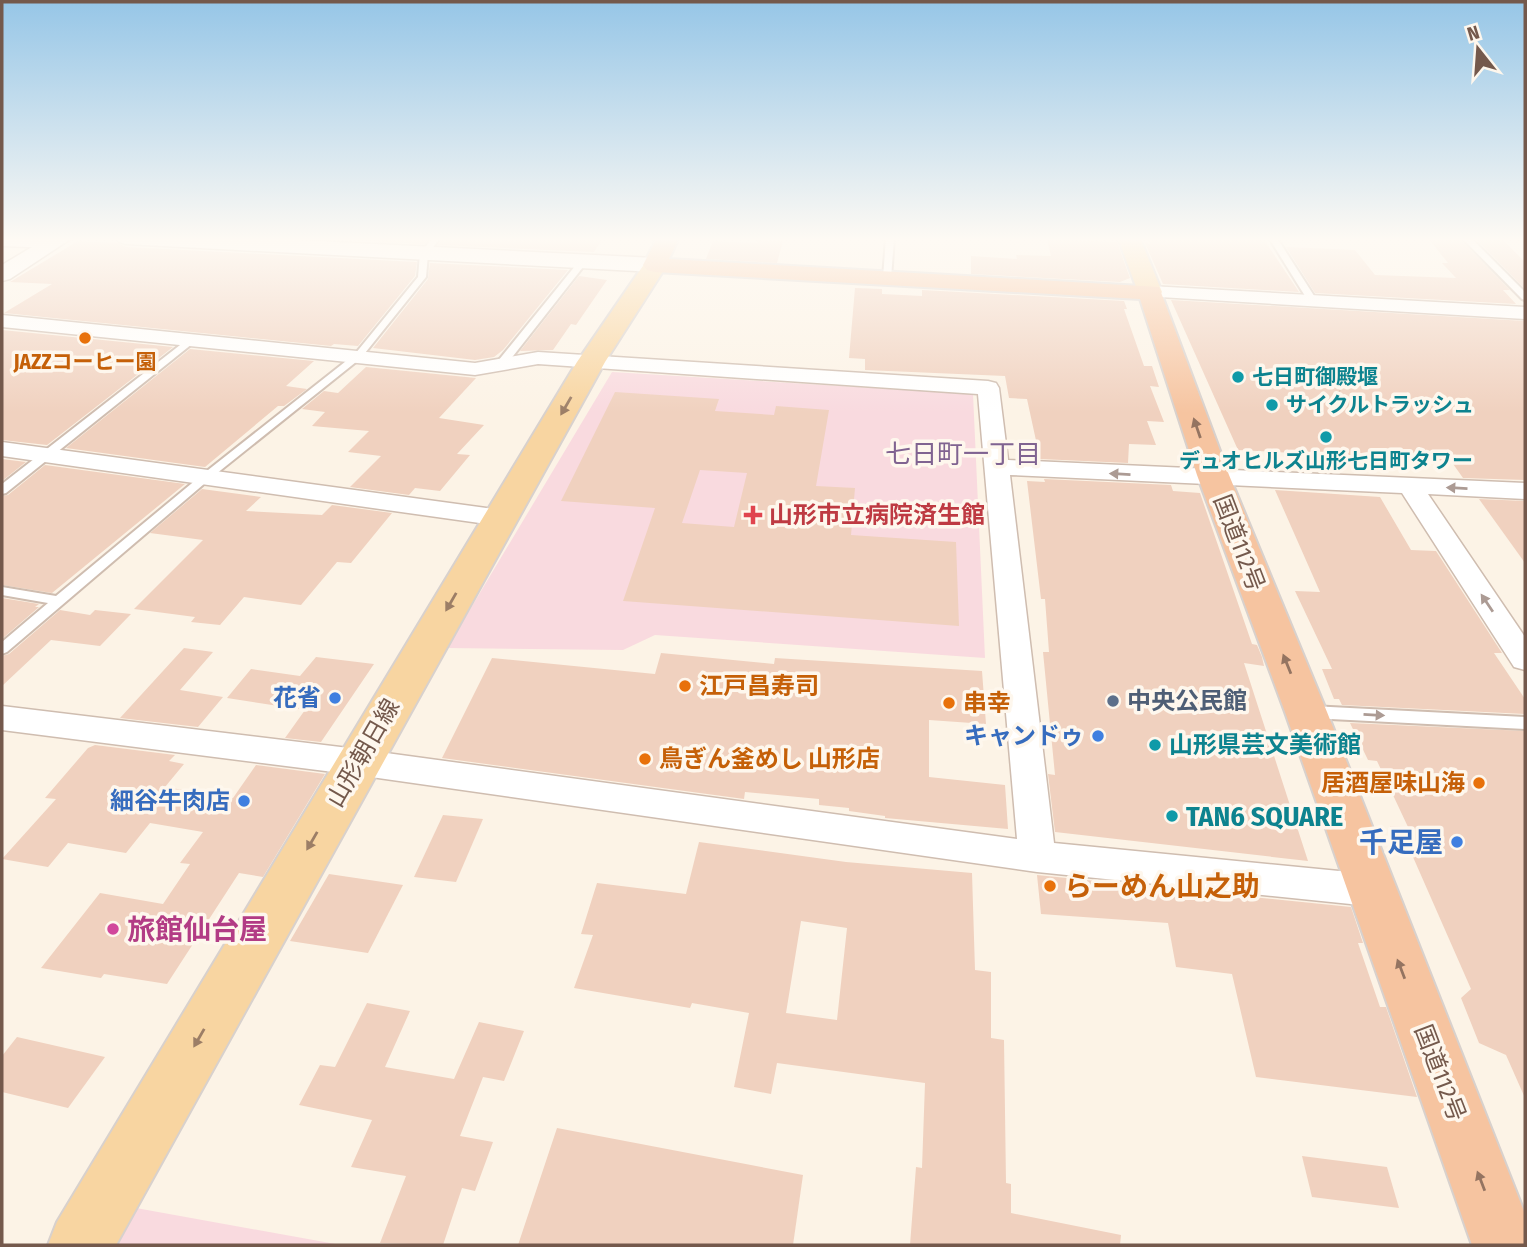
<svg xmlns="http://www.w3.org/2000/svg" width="1527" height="1247" font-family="'Fira Sans Condensed','Noto Sans JP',sans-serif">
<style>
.medical{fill:#f9dadf}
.building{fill:#f0d1bf;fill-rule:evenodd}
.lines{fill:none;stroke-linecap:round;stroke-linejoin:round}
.service-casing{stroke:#cfbdb0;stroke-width:4}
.minor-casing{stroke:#cfbdb0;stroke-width:3}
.tertiary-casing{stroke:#cfbdb0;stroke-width:3}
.primary-casing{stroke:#d8d1cd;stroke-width:4}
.trunk-casing{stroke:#d8d1cd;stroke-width:4}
.path{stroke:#d5b4a2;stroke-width:2.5;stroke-dasharray:1 3.5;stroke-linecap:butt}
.service{fill:#fff;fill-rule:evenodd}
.minor{fill:#fff;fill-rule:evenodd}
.tertiary{fill:#fff;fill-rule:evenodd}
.primary{fill:#f8d5a1;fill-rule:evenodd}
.trunk{fill:#f6c4a0;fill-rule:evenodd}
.oneway{fill:#9c7e66}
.oneway2{fill:#947461}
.oneway3{fill:#ac9b94}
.food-dot{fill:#e8710a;stroke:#fef7ed;stroke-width:2.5}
.culture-dot{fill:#0f9aa8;stroke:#fef7ed;stroke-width:2.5}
.health-dot{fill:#e0444e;stroke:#fef7ed;stroke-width:2.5}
.shop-dot{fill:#3f7fe0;stroke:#fef7ed;stroke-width:2.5}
.service-dot{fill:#5c6f8a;stroke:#fef7ed;stroke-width:2.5}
.hotel-dot{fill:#d1479c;stroke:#fef7ed;stroke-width:2.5}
.labels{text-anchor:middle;stroke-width:7;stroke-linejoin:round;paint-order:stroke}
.far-food-label{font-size:21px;font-weight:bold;fill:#c56008;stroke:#fef7ed}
.far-culture-label{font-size:21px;font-weight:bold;fill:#0d838f;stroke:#fef7ed;text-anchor:start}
.health-label{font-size:24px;font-weight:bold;fill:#be3a42;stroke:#fef7ed;text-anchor:start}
.street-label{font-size:24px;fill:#74594c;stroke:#fef7ed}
.food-label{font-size:24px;font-weight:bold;fill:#c56008;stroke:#fef7ed;text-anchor:start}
.shop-label{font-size:24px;font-weight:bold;fill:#366cbe;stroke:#fef7ed;text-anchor:end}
.service-label{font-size:24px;font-weight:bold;fill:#4e5e75;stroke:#fef7ed;text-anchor:start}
.culture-label{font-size:24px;font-weight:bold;fill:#0d838f;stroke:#fef7ed;text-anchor:start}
.neighbourhood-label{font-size:26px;fill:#806391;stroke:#fef7ed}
.near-culture-label{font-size:28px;font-weight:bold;fill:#0d838f;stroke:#fef7ed;text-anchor:start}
.near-shop-label{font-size:28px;font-weight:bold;fill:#366cbe;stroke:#fef7ed;text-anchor:end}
.near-food-label{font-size:28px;font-weight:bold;fill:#c56008;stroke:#fef7ed;text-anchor:start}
.near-hotel-label{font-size:28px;font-weight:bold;fill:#b23c85;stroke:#fef7ed;text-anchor:start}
</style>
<rect width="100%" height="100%" fill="#fcf3e6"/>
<!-- medical -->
<g class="medical">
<polygon points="612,372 973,394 985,658 655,635 623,650 447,648"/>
<polygon points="125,1206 341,1245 103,1245"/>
</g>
<!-- building -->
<g class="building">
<polygon points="311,238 429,238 424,244"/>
<polygon points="442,238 603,238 594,252 438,245"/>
<polygon points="1148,238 1263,238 1299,292 1163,284 1145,243 1150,244"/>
<polygon points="1428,238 1459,238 1510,290 1503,290 1516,304 1315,293 1286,247 1355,250 1375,275 1456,278 1442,263 1448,263"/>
<polygon points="1475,238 1501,238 1525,262 1525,289"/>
<polygon points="1047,239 1117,242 1130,278 1120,282 971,274 971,256 1017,259 1016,255 1051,256"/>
<polygon points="758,240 783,241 777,263 706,259 713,241 757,243"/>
<polygon points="78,241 117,243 126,247 417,262 415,276 358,346 334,344 331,346 4,313 52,284 10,282"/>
<polygon points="430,263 568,270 503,350 494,357 475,360 373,348 428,279"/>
<polygon points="579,276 607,280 576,325 571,324 553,350 520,351"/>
<polygon points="855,288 882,289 882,294 922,296 922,290 1124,301 1127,309 1124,309 1144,366 1152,366 1159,387 1150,386 1164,422 1147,421 1156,445 1129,444 1128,463 1040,459 1027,399 1009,398 1005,376 865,370 865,359 849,358"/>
<polygon points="1171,300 1525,321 1525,480 1463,478 1451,461 1238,450"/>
<polygon points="2,330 173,347 47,445 2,440"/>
<polygon points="190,349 314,361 286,386 307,389 284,406 278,406 205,467 66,448"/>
<polygon points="366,367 476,378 439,418 484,425 457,454 470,455 440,491 415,488 409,495 350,487 381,456 348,452 369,431 312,426 325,412 302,409 324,391 338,393"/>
<path d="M615,392L719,399L715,411L774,415L776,406L829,410L816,486L855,488L851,535L956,542L959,626L623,601L655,508L561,501ZM700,470L747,473L734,527L682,523Z"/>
<polygon points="2,459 26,462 2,481"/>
<polygon points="45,465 185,484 52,593 2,585 2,496 8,495"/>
<polygon points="1044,479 1171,485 1173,491 1200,493 1252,644 1257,645 1262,657 1264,666 1244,663 1308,861 1055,832 1048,774 1055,775 1043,652 1049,652 1045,599 1041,599 1027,481 1045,482"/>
<polygon points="202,489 261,497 246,511 322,515 332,505 392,513 351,563 337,562 301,605 244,597 220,625 191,622 195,617 134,609 203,540 150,533"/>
<polygon points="1275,490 1380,497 1411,550 1436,551 1502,653 1494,653 1525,699 1525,714 1342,705 1339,699 1334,699 1322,669 1332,669 1295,591 1320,592"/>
<polygon points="1479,499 1525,501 1525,563"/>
<polygon points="2,598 39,604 35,607 39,607 2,639"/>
<polygon points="60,610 90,615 95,610 131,614 100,646 51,640 2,686 2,656 9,654"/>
<polygon points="184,648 213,652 180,690 223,697 198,727 120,718"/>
<polygon points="661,653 774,664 775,658 982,671 986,724 929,720 929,777 1005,785 1008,829 885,818 885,816 849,811 849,808 819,805 819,799 745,792 744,799 442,758 492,658 655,674"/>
<polygon points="316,657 374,664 321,742 285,738 305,710 227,698 251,669 300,676"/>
<polygon points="1350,723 1525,731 1525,1098 1506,1055 1479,1043 1461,998 1471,989 1413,857 1403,856 1390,826 1408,827 1377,761 1368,760"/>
<polygon points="95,745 175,755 169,761 184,764 165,787 233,798 256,765 325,774 263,877 239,873 167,984 104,974 101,978 41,968 100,893 163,904 190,864 180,863 203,832 150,823 126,853 68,843 48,867 2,859 56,799 45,798 88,748"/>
<polygon points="443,815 483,819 456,882 414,877"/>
<path d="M699,842L846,862L972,873L975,970L991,972V1038L1004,1040L1006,1183L1011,1184V1213L1121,1235L1120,1245H910L916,1167L922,1168L925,1083L777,1063L771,1094L734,1087L749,1013L692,1003L690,1008L574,988L593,935L581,934L597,883L686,894ZM801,921L847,928L837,1020L786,1013Z"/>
<polygon points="329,874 403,885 368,953 290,941"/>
<polygon points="1037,875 1116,883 1117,886 1162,888 1351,907 1363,943 1358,943 1380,1007 1386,1007 1417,1097 1256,1077 1232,974 1176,967 1168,923 1041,914"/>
<polygon points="367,1003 410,1011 385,1067 454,1079 479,1022 524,1031 504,1081 483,1077 460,1136 493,1142 475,1191 462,1188 443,1245 380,1243 406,1176 351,1167 372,1120 299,1105 320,1065 335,1067"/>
<polygon points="17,1037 105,1057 68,1108 2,1092 2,1056"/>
<polygon points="557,1128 803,1175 793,1245 518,1245"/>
<polygon points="1302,1156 1387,1167 1399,1208 1312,1197"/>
</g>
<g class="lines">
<defs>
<g id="service">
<polygon points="432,238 440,238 428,254 426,277 361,358 211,478 7,652 2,654 2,642 48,603 2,595 2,587 56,596 203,474 355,354 418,277 420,254"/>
<polygon points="886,238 894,238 891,278 887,281 883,278"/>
<polygon points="1269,238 1277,238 1318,302 1316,304 1310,304"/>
<polygon points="1462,238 1471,238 1525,292 1525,300 1522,299"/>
<polygon points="580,260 587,262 506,365 498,365 498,361"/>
<polygon points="189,338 197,340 6,493 2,494 2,484"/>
<polygon points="1311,706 1525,717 1525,729 1311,718 1306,716 1303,712 1306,708"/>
</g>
<g id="minor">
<polygon points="2,238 55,238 63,243 54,248 2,246"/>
<polygon points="1150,286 1525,307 1525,319 1143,296 1141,292"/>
<polygon points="2,315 475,363 538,352 988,381 996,383 999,388 1008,460 1525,483 1525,499 1428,494 1525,637 1525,670 1514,667 1402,493 1010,475 1054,843 1370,874 1384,878 1389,890 1384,902 1370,906 1037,872 357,775 2,730 2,706 357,749 1017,839 978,394 538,364 475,375 2,327"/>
<polygon points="2,442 501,510 510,512 514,518 510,524 501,526 2,456"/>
</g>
<g id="tertiary">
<polygon points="47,238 72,238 10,279 2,281 2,265"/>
<polygon points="116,238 255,238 655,258 663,260 666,265 663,270 655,272 126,244 119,242"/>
</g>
<g id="primary">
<polygon points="1118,238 1140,238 1162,292 1159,297 1150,299 1141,297 1138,292"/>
<polygon points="655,258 663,260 667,265 605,362 116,1245 48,1245 57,1222 577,362 647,260"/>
</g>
<polygon id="trunk" points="657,238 679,238 669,259 1159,287 1229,475 1327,712 1525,1214 1525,1245 1472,1245 1285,712 1197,475 1140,299 655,272 647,270 643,265"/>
</defs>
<!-- service casing -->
<use href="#service" class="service-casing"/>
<!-- minor casing -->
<use href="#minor" class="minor-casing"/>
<!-- tertiary casing -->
<use href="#tertiary" class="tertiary-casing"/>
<!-- primary casing -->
<use href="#primary" class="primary-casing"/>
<!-- trunk casing -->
<use href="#trunk" class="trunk-casing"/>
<!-- path -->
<polyline class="path" points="1339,391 1341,393"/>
<!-- service -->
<use href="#service" class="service"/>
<!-- minor -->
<use href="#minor" class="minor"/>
<!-- tertiary -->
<use href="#tertiary" class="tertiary"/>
<!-- primary -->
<use href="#primary" class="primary"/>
<!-- trunk -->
<use href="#trunk" class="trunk"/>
</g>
<!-- one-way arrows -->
<defs><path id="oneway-solid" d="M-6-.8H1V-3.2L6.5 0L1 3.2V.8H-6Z" transform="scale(1.75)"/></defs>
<g class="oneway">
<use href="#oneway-solid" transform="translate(566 406) rotate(120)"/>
<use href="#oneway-solid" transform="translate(451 602) rotate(120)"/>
<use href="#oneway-solid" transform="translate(312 841) rotate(120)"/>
<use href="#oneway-solid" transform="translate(199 1038) rotate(120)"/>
</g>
<g class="oneway2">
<use href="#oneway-solid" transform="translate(1197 428) rotate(-109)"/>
<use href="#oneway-solid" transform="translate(1287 664) rotate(-112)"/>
<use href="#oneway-solid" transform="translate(1401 969) rotate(-111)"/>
<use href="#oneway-solid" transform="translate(1481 1181) rotate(-111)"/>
</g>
<g class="oneway3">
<use href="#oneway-solid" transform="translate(1120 474) rotate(-177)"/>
<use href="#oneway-solid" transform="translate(1457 488) rotate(-177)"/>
<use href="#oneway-solid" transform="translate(1487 603) rotate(-124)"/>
<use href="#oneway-solid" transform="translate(1374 715) rotate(3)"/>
</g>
<!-- sky -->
<linearGradient id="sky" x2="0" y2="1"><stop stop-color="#96c6e7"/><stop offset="0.58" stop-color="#fefaf4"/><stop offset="1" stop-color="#fefaf4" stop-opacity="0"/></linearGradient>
<rect width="1527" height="413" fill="url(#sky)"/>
<!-- markers -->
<g class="food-dot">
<circle cx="85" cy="338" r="7"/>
<circle cx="685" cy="686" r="7"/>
<circle cx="949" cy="703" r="7"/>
<circle cx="645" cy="759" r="7"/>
<circle cx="1479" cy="783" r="7"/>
<circle cx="1050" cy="886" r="7"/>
</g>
<g class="culture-dot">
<circle cx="1238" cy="377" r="7"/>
<circle cx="1272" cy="405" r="7"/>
<circle cx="1326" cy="437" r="7"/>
<circle cx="1155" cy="745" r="7"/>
<circle cx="1172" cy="816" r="7"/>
</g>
<path class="health-dot" d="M749.5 504.5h7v7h7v7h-7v7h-7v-7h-7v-7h7z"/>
<g class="shop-dot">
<circle cx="335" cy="698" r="7"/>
<circle cx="1098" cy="736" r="7"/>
<circle cx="244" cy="801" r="7"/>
<circle cx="1457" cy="842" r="7"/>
</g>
<circle class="service-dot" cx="1113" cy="701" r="7"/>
<circle class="hotel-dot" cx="113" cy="929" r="7"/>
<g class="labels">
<!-- far-food labels -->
<g class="far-food-label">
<text x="85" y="369">JAZZコーヒー園</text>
</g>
<!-- far-culture labels -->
<g class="far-culture-label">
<text x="1252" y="384">七日町御殿堰</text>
<text x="1286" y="412">サイクルトラッシュ</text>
<text x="1326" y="468" text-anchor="middle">デュオヒルズ山形七日町タワー</text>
</g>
<!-- health labels -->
<g class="health-label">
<text x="769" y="523">山形市立病院済生館</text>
</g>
<!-- street labels -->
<g class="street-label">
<text transform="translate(1239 543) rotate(69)" y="8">国道112号</text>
<text transform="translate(363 753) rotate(-60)" y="8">山形朝日線</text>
<text transform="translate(1440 1073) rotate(69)" y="8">国道112号</text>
</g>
<!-- food labels -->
<g class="food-label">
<text x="699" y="694">江戸昌寿司</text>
<text x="963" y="711">串幸</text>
<text x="659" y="767">鳥ぎん釜めし 山形店</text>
<text x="1465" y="791" text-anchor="end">居酒屋味山海</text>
</g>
<!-- shop labels -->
<g class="shop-label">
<text x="321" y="706">花省</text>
<text x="1084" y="744">キャンドゥ</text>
<text x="230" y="809">細谷牛肉店</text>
</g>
<!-- service labels -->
<g class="service-label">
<text x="1127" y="709">中央公民館</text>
</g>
<!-- culture labels -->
<g class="culture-label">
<text x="1169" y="753">山形県芸文美術館</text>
</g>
<!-- neighbourhood labels -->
<g class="neighbourhood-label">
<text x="963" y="463">七日町一丁目</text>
</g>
<!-- near-culture labels -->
<g class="near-culture-label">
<text x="1186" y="826">TAN6 SQUARE</text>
</g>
<!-- near-shop labels -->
<g class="near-shop-label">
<text x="1443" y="852">千足屋</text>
</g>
<!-- near-food labels -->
<g class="near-food-label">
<text x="1064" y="896">らーめん山之助</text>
</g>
<!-- near-hotel labels -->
<g class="near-hotel-label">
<text x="127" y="939">旅館仙台屋</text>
</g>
</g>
<!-- border -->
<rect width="1527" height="1247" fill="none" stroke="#74594c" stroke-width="7"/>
<!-- north arrow -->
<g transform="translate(1478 49) rotate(343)" stroke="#fef7ed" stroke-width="5" paint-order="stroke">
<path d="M0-5L12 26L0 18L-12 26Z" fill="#74594c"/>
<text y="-10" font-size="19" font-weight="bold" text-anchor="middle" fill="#74594c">N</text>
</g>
</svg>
